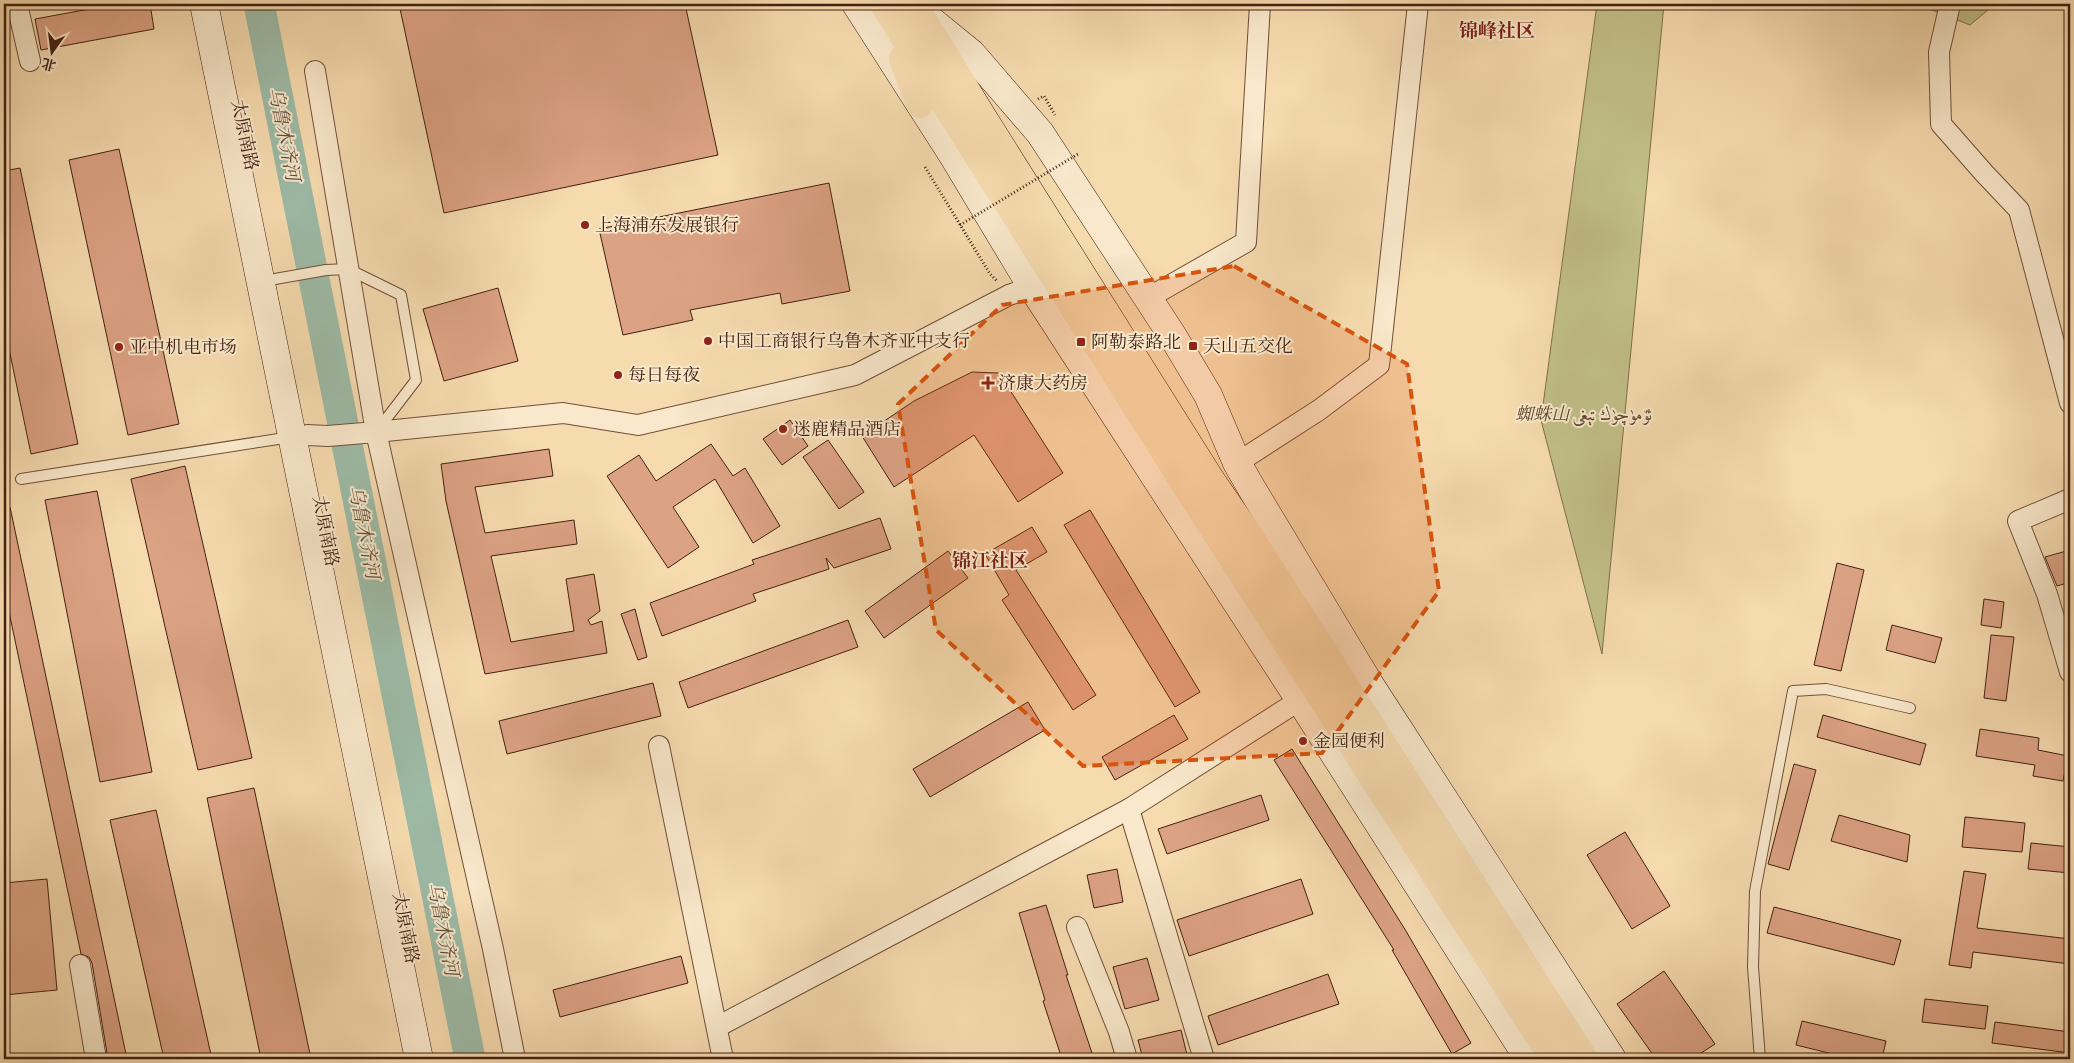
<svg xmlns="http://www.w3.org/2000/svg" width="2074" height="1063" font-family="Alegreya,Amiri,'Noto Serif SC',serif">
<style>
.green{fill:#c1be87;stroke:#826f4c}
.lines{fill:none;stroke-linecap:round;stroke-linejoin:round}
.river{stroke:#9dbba7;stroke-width:31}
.building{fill:#dca284;stroke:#432012}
.service-casing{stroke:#704f39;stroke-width:12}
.minor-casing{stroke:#704f39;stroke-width:22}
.secondary-casing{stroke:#432012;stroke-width:29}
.trunk-casing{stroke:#432012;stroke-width:29}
.path{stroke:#432012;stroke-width:3;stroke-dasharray:1 2.5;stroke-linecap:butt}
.service{stroke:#f9e8cb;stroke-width:10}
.minor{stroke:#f9e8cb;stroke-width:20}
.secondary{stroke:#f9e8cb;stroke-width:28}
.trunk{stroke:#f6dbaf;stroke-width:28}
.path-bridge{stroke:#432012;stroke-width:3;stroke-dasharray:1 2.5;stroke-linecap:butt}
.marked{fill:#d8530d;fill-opacity:0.2;stroke:#d8530d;stroke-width:4;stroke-dasharray:10 6;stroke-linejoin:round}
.poi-dot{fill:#8f2418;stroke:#f9e8cb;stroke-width:2}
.labels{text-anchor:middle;stroke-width:4;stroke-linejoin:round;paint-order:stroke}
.street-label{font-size:18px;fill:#432012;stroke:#f9e8cb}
.poi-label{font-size:18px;fill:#432012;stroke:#f9e8cb;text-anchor:start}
.park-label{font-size:18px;font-style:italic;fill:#62482f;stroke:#f9e8cb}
.neighbourhood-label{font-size:19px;font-weight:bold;fill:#7a1f14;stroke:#f9e8cb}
.water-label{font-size:19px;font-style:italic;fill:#5e4e3f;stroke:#f9e8cb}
</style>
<rect width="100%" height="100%" fill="#f6dbaf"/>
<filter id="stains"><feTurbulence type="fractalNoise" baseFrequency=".004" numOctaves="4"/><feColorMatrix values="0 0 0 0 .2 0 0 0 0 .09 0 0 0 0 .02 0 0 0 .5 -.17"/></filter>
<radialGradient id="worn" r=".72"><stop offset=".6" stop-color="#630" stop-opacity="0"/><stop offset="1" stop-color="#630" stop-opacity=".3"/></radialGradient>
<!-- green -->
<g class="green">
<polygon points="1597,4 1664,4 1602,654 1541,420"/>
<polygon points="1917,4 1995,4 1970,25"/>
</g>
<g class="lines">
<!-- river -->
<polyline class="river" points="259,4 470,1059"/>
</g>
<!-- building -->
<g class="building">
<polygon points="117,4 150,4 154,29 41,50 35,19"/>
<polygon points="399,4 685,4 718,155 444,213"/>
<polygon points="119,149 179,424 128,435 69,160"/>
<polygon points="20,168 78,444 31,454 4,325 4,171"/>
<polygon points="829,183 850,291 782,304 780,293 690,310 693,320 623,335 599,229"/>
<polygon points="498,288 518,361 444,381 423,309"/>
<polygon points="972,372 999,373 1063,473 1018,502 974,435 894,487 862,436 914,401"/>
<polygon points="790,420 808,446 782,465 763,439"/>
<polygon points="828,440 864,492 839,509 803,457"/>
<polygon points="711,444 733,476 745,468 780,526 753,543 715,479 673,507 699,547 668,568 607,476 639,455 656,481"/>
<polygon points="549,449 553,476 475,487 485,533 574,520 577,544 491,556 511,642 574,631 566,579 594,574 600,611 588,620 591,625 602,621 607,653 485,674 446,501 441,464"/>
<polygon points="185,466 252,758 198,770 131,479"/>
<polygon points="97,491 152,772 100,782 45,500"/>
<polygon points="4,507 10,507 127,1059 108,1059 92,963 89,957 81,954 4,588"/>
<polygon points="1090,510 1200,692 1175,707 1064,525"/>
<polygon points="880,518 891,549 834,568 826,558 829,569 753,594 756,601 662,636 650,603 754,564 752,560"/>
<polygon points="1032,527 1047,552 1016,570 1096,695 1073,710 1002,600 1009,595 985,554"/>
<polygon points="2070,550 2070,582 2057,586 2045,557"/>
<polygon points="948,551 968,578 884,638 865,611"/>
<polygon points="1837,563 1864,570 1841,671 1814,665"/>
<polygon points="1984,599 2004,602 2001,628 1981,625"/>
<polygon points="635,609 647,657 638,660 621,614"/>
<polygon points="848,620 858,647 688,708 679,682"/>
<polygon points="1892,625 1942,638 1935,663 1886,650"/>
<polygon points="1991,635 2014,637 2006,701 1984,698"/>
<polygon points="653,683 661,716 507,754 499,721"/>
<polygon points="1028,702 1045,730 930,797 913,769"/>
<polygon points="1174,715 1188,739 1115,780 1102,757"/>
<polygon points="1823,715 1926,744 1920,765 1817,737"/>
<polygon points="1980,729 2039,738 2038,750 2068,756 2063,781 2033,776 2035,765 1976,756"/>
<polygon points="1292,749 1406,931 1471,1043 1452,1054 1392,950 1394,950 1274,760"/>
<polygon points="1794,764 1816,770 1789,870 1768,864"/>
<polygon points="254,788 311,1059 261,1059 207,798"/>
<polygon points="1261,795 1269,820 1167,854 1158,829"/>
<polygon points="156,810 212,1059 164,1059 110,820"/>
<polygon points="1839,815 1910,835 1907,862 1831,841"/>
<polygon points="1965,817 2025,823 2022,852 1962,847"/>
<polygon points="1625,832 1670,906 1632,929 1587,855"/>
<polygon points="2031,843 2070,847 2070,873 2028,869"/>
<polygon points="1117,869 1123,902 1094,908 1087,875"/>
<polygon points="1964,871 1986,874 1977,928 2070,939 2070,964 1973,952 1971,968 1949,965"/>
<polygon points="47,879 57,990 4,995 4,883"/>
<polygon points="1301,879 1313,914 1189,956 1177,920"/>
<polygon points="1046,905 1068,975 1066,975 1094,1059 1062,1059 1043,1001 1045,1000 1019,913"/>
<polygon points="1774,907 1901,940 1894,965 1767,933"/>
<polygon points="681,956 688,983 560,1017 553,990"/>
<polygon points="1147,958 1159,1000 1125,1009 1113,967"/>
<polygon points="1664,971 1715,1044 1692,1059 1656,1059 1617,1004"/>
<polygon points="1328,974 1339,1004 1218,1045 1208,1016"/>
<polygon points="1925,999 1988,1006 1985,1029 1922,1022"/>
<polygon points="1802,1021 1886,1041 1882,1059 1853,1059 1796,1045"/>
<polygon points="1995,1022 2070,1032 2070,1053 1992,1043"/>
<polygon points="1181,1030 1188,1059 1143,1059 1138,1040"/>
</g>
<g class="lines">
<defs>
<g id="service">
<polyline points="275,279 326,270 348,269 401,295 416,380 377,431"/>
<polyline points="21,479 291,437"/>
<polyline points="1760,1059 1753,967 1755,891 1793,691 1826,689 1910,708"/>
</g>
<g id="minor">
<polyline points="17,4 30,61"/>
<polyline points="1950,4 1939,52 1941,124 1984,173 2019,210 2070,403"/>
<polyline points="315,71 376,432 493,949 515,1059"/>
<polyline points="1148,298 1246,242 1260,4"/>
<polyline points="307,435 328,436 376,432 563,413 638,425 855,375 1009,295 1032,287"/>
<polyline points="1237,463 1319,410 1379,365 1418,4"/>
<polyline points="2070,499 2018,521 2047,594 2070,672"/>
<polyline points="659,746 723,1059"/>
<polyline points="1129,809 1204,1059"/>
<polyline points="1077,927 1119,1032 1127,1059"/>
<polyline points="80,965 96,1059"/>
<polyline points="717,1027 1129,809 1300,700"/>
</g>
<g id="secondary">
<polyline points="204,4 419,1059"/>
<polyline points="856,4 954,157 1032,287 1300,700 1529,1059"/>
<polyline points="918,10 971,53 1040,133 1172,335 1208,395 1237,463 1252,489 1370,685 1612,1059"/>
</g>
<g id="trunk">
<polyline points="884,4 941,97 1201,509 1554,1059"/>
<polyline points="913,4 983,118 1210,479 1251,539 1584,1059"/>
<polyline points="903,59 920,104"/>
</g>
</defs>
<!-- service casing -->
<use href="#service" class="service-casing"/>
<!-- minor casing -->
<use href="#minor" class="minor-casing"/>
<!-- secondary casing -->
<use href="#secondary" class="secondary-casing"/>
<!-- trunk casing -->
<use href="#trunk" class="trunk-casing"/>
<!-- path -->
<g class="path">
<polyline points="1038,99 1044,96 1055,115"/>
<polyline points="925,167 990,274 997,281"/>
</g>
<!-- service -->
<use href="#service" class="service"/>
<!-- minor -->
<use href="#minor" class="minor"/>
<!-- secondary -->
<use href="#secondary" class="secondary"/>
<!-- trunk -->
<use href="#trunk" class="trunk"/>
<!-- path-bridge -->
<polyline class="path-bridge" points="960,225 1078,154"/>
</g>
<!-- marked area -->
<path class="marked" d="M1234,266L1407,364L1439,591L1322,753L1083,766L936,630L898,404L1002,305Z"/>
<!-- markers -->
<g class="poi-dot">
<circle cx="585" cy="225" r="5"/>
<circle cx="708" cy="341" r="5"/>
<rect x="1076" y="337" width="10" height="10" rx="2.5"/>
<rect x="1188" y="341" width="10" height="10" rx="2.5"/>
<circle cx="119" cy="347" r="5"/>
<circle cx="618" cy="375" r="5"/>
<path d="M985.5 375.5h5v5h5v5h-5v5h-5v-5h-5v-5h5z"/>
<circle cx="783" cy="429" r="5"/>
<circle cx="1303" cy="741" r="5"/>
</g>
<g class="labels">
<!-- street labels -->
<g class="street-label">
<text transform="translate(245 135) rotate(78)" y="6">太原南路</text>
<text transform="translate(326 531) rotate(79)" y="6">太原南路</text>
<text transform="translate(406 928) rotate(79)" y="6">太原南路</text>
</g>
<!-- poi labels -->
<g class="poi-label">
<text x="595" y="231">上海浦东发展银行</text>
<text x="718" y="347">中国工商银行乌鲁木齐亚中支行</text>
<text x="1091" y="348">阿勒泰路北</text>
<text x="1203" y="352">天山五交化</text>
<text x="129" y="353">亚中机电市场</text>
<text x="628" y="381">每日每夜</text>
<text x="998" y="389">济康大药房</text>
<text x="793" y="435">迷鹿精品酒店</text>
<text x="1313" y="747">金园便利</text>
</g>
<!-- park labels -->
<g class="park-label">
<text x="1584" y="420">蜘蛛山 ئۆمۈچۈك تېغى</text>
</g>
<!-- neighbourhood labels -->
<g class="neighbourhood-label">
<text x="1497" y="37">锦峰社区</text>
<text x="990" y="567">锦江社区</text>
</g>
<!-- water labels -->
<g class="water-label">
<text transform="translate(285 134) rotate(79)" y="7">乌鲁木齐河</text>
<text transform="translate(365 532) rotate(79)" y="7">乌鲁木齐河</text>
<text transform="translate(444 929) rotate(79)" y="7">乌鲁木齐河</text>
</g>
</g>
<!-- margin -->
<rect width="2074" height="1063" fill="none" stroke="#f6dbaf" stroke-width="20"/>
<rect x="5" y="5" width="2064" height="1053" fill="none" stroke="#432012" stroke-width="2.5"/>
<rect x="10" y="10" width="2054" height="1043" fill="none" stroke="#432012"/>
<!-- north arrow -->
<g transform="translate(52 52) rotate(194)" stroke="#f9e8cb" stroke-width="4" paint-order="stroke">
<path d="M0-4L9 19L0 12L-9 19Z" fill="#432012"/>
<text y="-8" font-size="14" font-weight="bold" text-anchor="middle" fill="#432012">北</text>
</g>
<rect width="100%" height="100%" filter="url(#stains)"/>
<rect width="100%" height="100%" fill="url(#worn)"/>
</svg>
